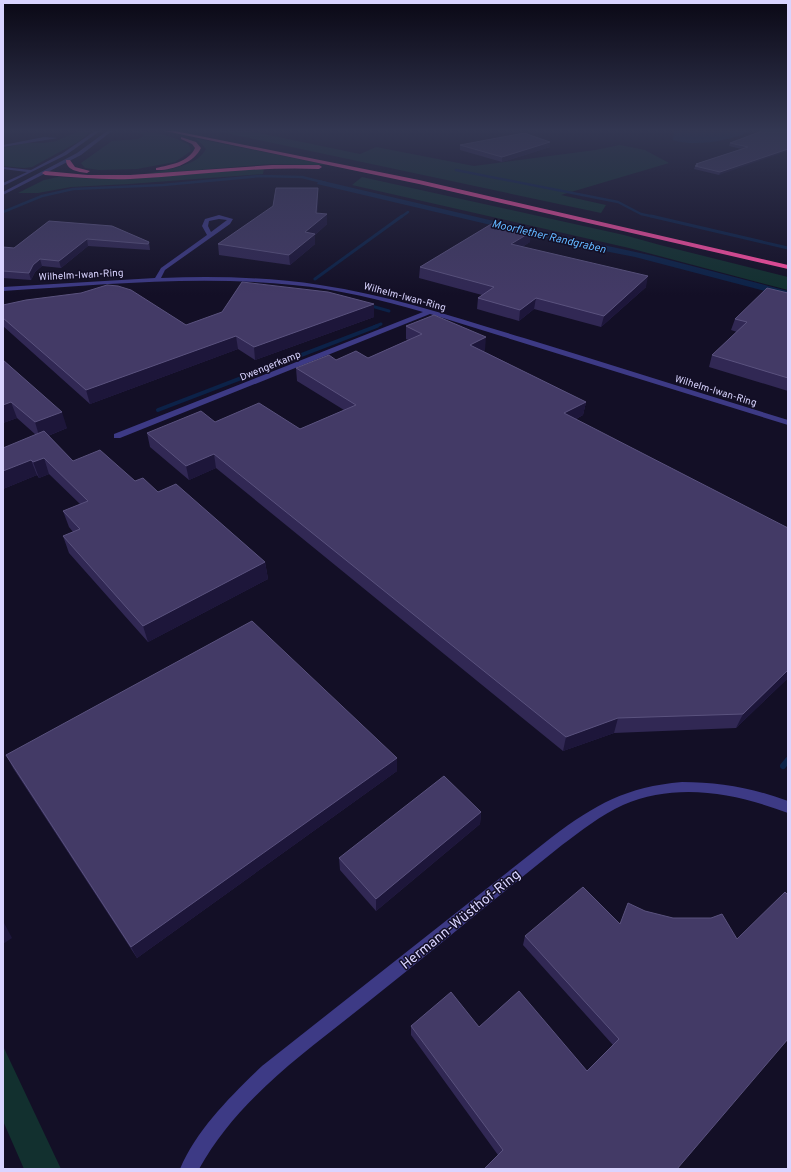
<svg xmlns="http://www.w3.org/2000/svg" width="791" height="1172" font-family="Overpass,sans-serif">
<style>
.green{fill:#12302f}
.water{fill:#0c2248}
.lines{fill:none;stroke-linecap:round;stroke-linejoin:round}
.stream-far3{stroke:#0c2248;stroke-width:2.5}
.stream-far2{stroke:#0c2248;stroke-width:3}
.stream-far1{stroke:#0c2248;stroke-width:4}
.stream{stroke:#0c2248;stroke-width:6}
.minor{fill:#3d3a85;fill-rule:evenodd}
.highway{fill:#ff4fa3;fill-rule:evenodd}
.wall{fill:#312854}
.shaded-wall{fill:#1d163a}
.building{fill:#433a66;stroke:#5a527e}
.labels{text-anchor:middle;stroke-width:3;stroke-linejoin:round;paint-order:stroke}
.far-street-label{font-size:10px;fill:#d9d4ff;stroke:#130f26}
.far-water-label{font-size:11px;font-style:italic;fill:#62b6ff;stroke:#130f26}
.near-street-label{font-size:14px;fill:#d9d4ff;stroke:#130f26}
</style>
<rect width="100%" height="100%" fill="#130f26"/>
<!-- green -->
<g class="green">
<polygon points="79,131 91,131 78,142 32,167 24,168 3,166 3,148 25,143 44,143 56,141"/>
<path d="M132,131C151,131 172,135 189,145L191,151L175,162L137,169L99,170L85,168L81,163L112,141L138,139L144,135Z"/>
<polygon points="216,131 249,131 360,154 376,147 474,166 595,150 620,145 645,150 669,163 561,195 606,205 601,213"/>
<path d="M194,138L328,165L271,164L146,174C164,170 197,167 206,149L202,144Z"/>
<polygon points="264,168 263,174 129,184 71,187 38,193 18,193 44,180 58,177 104,179 144,178"/>
<polygon points="362,177 624,235 660,245 788,277 788,290 629,248 352,185"/>
<polygon points="3,1046 61,1169 24,1169 3,1121"/>
</g>
<!-- water -->
<g class="water">
<path d="M674,131H747L748,132C731,141 692,147 673,140Z"/>
<polygon points="319,180 511,225 654,256 788,291 788,297 635,257 584,247 317,184"/>
</g>
<g class="lines">
<!-- stream-far3 -->
<g class="stream-far3">
<polyline points="456,170 618,202 641,214 655,217"/>
<polyline points="3,212 42,196 73,189 163,185 260,176 302,177 326,183"/>
<polyline points="401,217 408,212"/>
</g>
<!-- stream-far2 -->
<g class="stream-far2">
<polyline points="651,216 788,248"/>
<polyline points="315,279 402,216"/>
<polyline points="368,305 389,311"/>
<polyline points="374,327 381,324"/>
</g>
<!-- stream-far1 -->
<polyline class="stream-far1" points="158,410 377,326"/>
<!-- stream -->
<polyline class="stream" points="783,766 788,760"/>
<!-- minor -->
<g class="minor">
<polygon points="95,131 100,131 66,155 3,186 3,183 27,172 3,169 3,167 31,170 63,153"/>
<polygon points="107,131 112,131 81,155 3,195 3,192 77,153"/>
<polygon points="44,137 58,138 3,147 3,145"/>
<path d="M219,215L233,219L230,224L165,270L161,278C214,276 267,277 320,285C389,295 457,318 524,338C612,365 700,393 788,420V425L430,314L120,438H114V434L423,312C381,300 338,289 293,285C197,275 100,285 3,291V287L155,278L161,268L207,235L202,226L205,219ZM219,219L227,220L211,232L208,226L209,221Z"/>
<path d="M682,782C719,782 753,788 788,801V813C735,793 677,782 623,805C601,815 581,831 562,845C497,897 433,950 368,1002C307,1051 238,1098 199,1169H180C197,1129 231,1096 262,1066L552,837C596,804 626,787 682,782Z"/>
</g>
<!-- highway -->
<g class="highway">
<polygon points="165,131 175,131 419,180 788,265 788,269 419,184"/>
<path d="M181,137L196,142L201,148C194,163 171,171 156,170V168C170,165 189,162 195,148L192,144L181,139Z"/>
<path d="M66,160H70L75,167L90,171L87,173C78,172 66,170 66,160Z"/>
<path d="M272,165H319L322,167L319,169C256,166 193,176 130,179C102,180 73,177 45,175L42,173L45,171L88,175H130Z"/>
</g>
</g>
<!-- wall -->
<g class="wall">
<polygon points="788,131 719,175 694,169 696,164 742,149 729,146 730,143"/>
<polygon points="550,142 550,147 502,162 460,150 460,145"/>
<polygon points="318,188 318,197 317,213 327,224 315,235 315,244 290,265 219,255 218,244"/>
<polygon points="49,221 149,242 150,250 88,246 61,268 42,266 35,272 31,280 3,278 3,247 14,248"/>
<polygon points="530,242 522,247 646,287 601,327 534,309 519,321 477,309 478,298 482,295 419,278 420,267"/>
<polygon points="788,293 788,391 709,367 712,355 737,332 731,330 735,319"/>
<polygon points="3,305 186,325 374,317 255,360 238,349 90,404 3,326"/>
<polygon points="406,326 485,350 483,351 586,402 583,415 576,419 788,678 736,728 614,733 563,751 216,468 189,480 150,447 147,433 215,422 300,429 344,410 297,381 296,368 336,360 368,358 408,340 406,339"/>
<polygon points="3,360 67,428 48,436 73,461 135,481 158,492 265,562 268,579 148,642 69,553 63,536 73,532 69,527 63,511 80,504 49,474 39,478 37,475 3,489 36,435 17,418 3,423"/>
<polygon points="6,755 397,771 137,958 13,768"/>
<polygon points="481,812 480,824 376,911 340,870 339,858"/>
<polygon points="788,895 498,1155 411,1035 411,1026 479,1027 587,1071 613,1045 523,945 525,936 620,924 645,911 737,939"/>
</g>
<!-- shaded-wall -->
<g class="shaded-wall">
<polygon points="550,142 550,147 502,162 502,157"/>
<polygon points="788,149 788,151 719,175 720,172"/>
<polygon points="318,188 318,197 317,222 327,214 327,224 315,235 315,244 290,265 289,255 305,232 316,213"/>
<polygon points="531,232 530,242 510,254 511,244"/>
<polygon points="87,239 88,246 61,268 59,261"/>
<polygon points="40,259 42,266 35,272 31,280 29,273 33,265"/>
<polygon points="648,276 646,287 601,327 604,316"/>
<polygon points="536,298 534,309 519,321 520,310"/>
<polygon points="374,304 374,317 255,360 254,347"/>
<polygon points="236,336 238,349 90,404 86,390"/>
<polygon points="486,337 485,350 469,357 470,345"/>
<polygon points="11,402 17,418 3,423 3,405"/>
<polygon points="586,402 583,415 562,426 564,413"/>
<polygon points="62,412 67,428 40,439 35,422"/>
<polygon points="214,454 216,468 189,480 186,466"/>
<polygon points="44,458 49,474 39,478 33,462"/>
<polygon points="31,460 37,475 3,489 3,471"/>
<polygon points="265,562 268,579 148,642 143,626"/>
<polygon points="788,670 788,678 736,728 743,714"/>
<polygon points="618,718 614,733 563,751 566,737"/>
<polygon points="397,758 397,771 137,958 131,947"/>
<polygon points="481,812 480,824 376,911 376,899"/>
<polygon points="3,921 12,938 3,944"/>
</g>
<!-- building -->
<g class="building">
<polygon points="762,131 788,131 788,149 720,172 695,166 698,165 696,164 748,147 730,143"/>
<polygon points="524,133 550,142 502,157 460,145"/>
<polygon points="276,188 318,188 316,213 327,214 305,232 315,234 289,255 218,244 273,206"/>
<polygon points="49,221 112,226 149,242 148,244 87,239 59,261 40,259 33,265 29,273 3,271 3,247 14,248"/>
<polygon points="493,223 531,232 511,244 648,276 604,316 536,298 520,310 478,298 494,287 420,267"/>
<polygon points="242,282 328,292 374,304 254,347 236,336 86,390 3,318 3,305 26,300 81,293 107,285 118,286 131,290 186,325 222,312"/>
<polygon points="767,288 788,293 788,378 712,355 747,322 735,319"/>
<polygon points="434,315 486,337 470,345 586,402 564,413 788,528 788,670 743,714 618,718 566,737 214,454 186,466 147,433 201,411 215,422 259,403 300,429 356,405 296,368 329,355 336,360 356,351 368,358 422,334 406,326"/>
<polygon points="3,360 62,412 35,422 11,402 3,405"/>
<polygon points="44,431 73,461 100,450 135,481 143,478 158,492 176,484 265,562 143,626 63,536 80,529 63,511 88,501 44,458 33,462 31,460 3,471 3,448"/>
<polygon points="252,621 397,758 131,947 6,755"/>
<polygon points="444,776 481,812 376,899 339,858"/>
<polygon points="583,887 620,924 628,903 645,911 673,918 711,918 722,914 737,939 785,892 788,895 788,1039 677,1169 484,1169 503,1150 411,1026 451,992 479,1027 519,991 587,1071 619,1039 525,936"/>
</g>
<!-- sky -->
<linearGradient id="sky" x2="0" y2="1"><stop stop-color="#0a0815"/><stop offset="0.44" stop-color="#333752"/><stop offset="1" stop-color="#333752" stop-opacity="0"/></linearGradient>
<rect width="791" height="295" fill="url(#sky)"/>
<g class="labels">
<!-- far-street labels -->
<g class="far-street-label">
<text transform="translate(81 274) rotate(-3)" y="4">Wilhelm-Iwan-Ring</text>
<text transform="translate(405 296) rotate(15)" y="4">Wilhelm-Iwan-Ring</text>
<text transform="translate(270 365) rotate(-22)" y="4">Dwengerkamp</text>
<text transform="translate(716 390) rotate(17)" y="4">Wilhelm-Iwan-Ring</text>
</g>
<!-- far-water labels -->
<g class="far-water-label">
<text transform="translate(549 236) rotate(13)" y="4">Moorflether Randgraben</text>
</g>
<!-- near-street labels -->
<g class="near-street-label">
<text transform="translate(460 919) rotate(-39)" y="5">Hermann-Wüsthof-Ring</text>
</g>
</g>
<!-- border -->
<rect width="791" height="1172" fill="none" stroke="#d9d4ff" stroke-width="8"/>
</svg>
